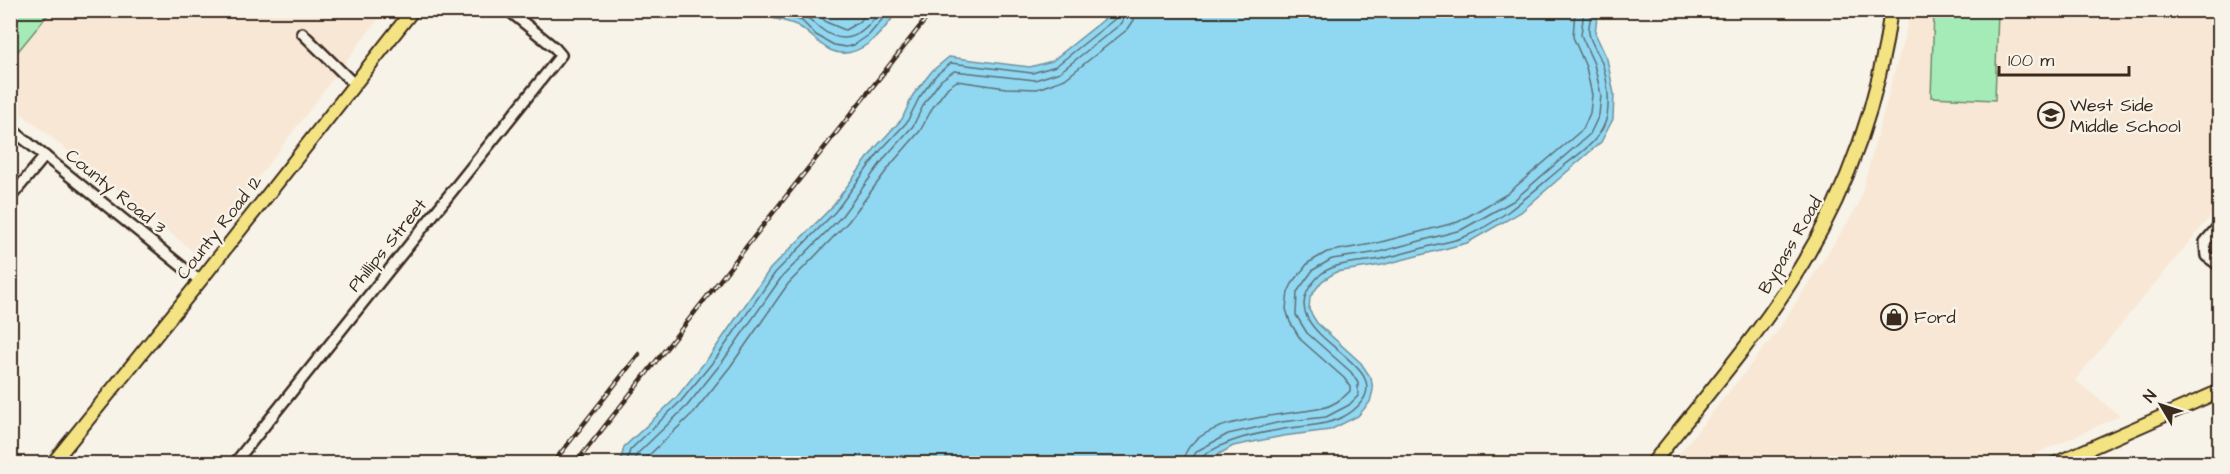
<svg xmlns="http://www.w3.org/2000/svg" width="2230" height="474" font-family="'Architects Daughter',sans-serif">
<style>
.built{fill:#f8e7d5}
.green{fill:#a4ebb8;stroke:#708a6b;stroke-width:1.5}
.water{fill:#90d7f2;stroke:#6e929d;stroke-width:1.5}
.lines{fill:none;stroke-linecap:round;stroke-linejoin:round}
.shore{stroke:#5d6f73;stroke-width:1.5}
.minor-casing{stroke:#3b2a1e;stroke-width:14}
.major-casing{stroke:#3b2a1e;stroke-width:16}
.minor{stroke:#f7f3e8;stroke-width:9}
.major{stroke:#f4e382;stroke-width:12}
.rail-casing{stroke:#3b2a1e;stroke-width:4.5}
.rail{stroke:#f7f3e8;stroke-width:2;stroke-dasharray:7;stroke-linecap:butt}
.labels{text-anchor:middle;stroke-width:5;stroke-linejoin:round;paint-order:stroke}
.poi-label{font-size:18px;fill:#3b2a1e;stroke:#f7f3e8;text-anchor:start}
.street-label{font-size:18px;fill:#3b2a1e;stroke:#f7f3e8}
</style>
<rect width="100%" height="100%" fill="#f7f3e8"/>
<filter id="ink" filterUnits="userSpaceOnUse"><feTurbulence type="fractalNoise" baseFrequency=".0167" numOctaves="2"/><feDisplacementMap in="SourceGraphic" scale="12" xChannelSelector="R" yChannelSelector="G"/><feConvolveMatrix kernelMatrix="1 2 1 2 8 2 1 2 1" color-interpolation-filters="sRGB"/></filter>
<g filter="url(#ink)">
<!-- built -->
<g class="built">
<polygon points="2202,10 2219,24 2219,206 2075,380 2120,416 2015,463 1671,464 1777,332 1858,206 1908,23 1908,11"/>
<polygon points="10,11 384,11 199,256 11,105"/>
</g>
<!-- green -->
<g class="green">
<polygon points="10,11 51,11 15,55 11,51"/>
<polygon points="1934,11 1998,11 1995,100 1931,97"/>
</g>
<!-- water -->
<g class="water">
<polygon points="1116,10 1598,11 1595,33 1607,59 1614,94 1613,119 1601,142 1521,212 1467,243 1382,265 1336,272 1322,281 1310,297 1309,310 1317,323 1361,363 1371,378 1373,390 1370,402 1358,416 1330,430 1283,436 1233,446 1202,464 620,463 624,447 676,398 712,353 770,269 831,208 876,147 902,119 913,95 932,71 949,57 1030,67 1052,61"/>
<path d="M762,11H897C884,32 857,63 830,50C818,44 811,34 800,27C788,19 772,22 762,11Z"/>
</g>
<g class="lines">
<!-- shore -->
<g class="shore">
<polyline points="770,10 802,21 816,35 834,45 846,47 854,45 869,35 890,10"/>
<path d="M793,10C805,14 810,20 820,28C846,49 865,34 881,10"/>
<polyline points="815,10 826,22 845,30 859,22 870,10"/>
<polyline points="626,464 630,450 681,401 717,357 775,273 835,212 880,151 907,122 919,98 936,75 951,63 1032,73 1056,66 1116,18 1119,10"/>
<polyline points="634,464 637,454 687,406 723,361 781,278 841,217 886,156 913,126 925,102 941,80 954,71 1035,80 1060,72 1122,23 1126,10"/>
<polyline points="643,464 645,459 694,412 730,367 788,284 848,222 893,162 920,131 933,107 948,87 957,81 1006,88 1037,89 1065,79 1128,29 1134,20 1135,10"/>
<path d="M1183,464C1185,416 1289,416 1322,408C1332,406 1343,399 1350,391V386L1344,378L1301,340L1290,322L1286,309L1288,292L1292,284L1308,263L1327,252L1377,243L1458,222L1507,194L1583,129L1590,113L1592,95L1586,67L1573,37L1575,10"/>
<polyline points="1192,464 1193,457 1197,451 1228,434 1281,422 1326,417 1349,405 1358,396 1358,383 1351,372 1307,333 1296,315 1297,292 1313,270 1332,259 1379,252 1461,230 1513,201 1590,134 1599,115 1601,95 1594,64 1581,35 1584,10"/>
<path d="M1200,464L1203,456C1227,439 1255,434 1284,429C1310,425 1340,426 1359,405C1401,360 1262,335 1317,278C1332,261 1360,263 1381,259C1398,255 1416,250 1434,245C1443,243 1455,241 1464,237C1501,222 1530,194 1560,169C1578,154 1602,141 1607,116C1610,98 1607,74 1600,58C1596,50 1590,41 1589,33C1588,26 1591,17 1592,10"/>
</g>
<defs>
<g id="minor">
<polyline points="302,33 354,84"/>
<polyline points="10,128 200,281"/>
<polyline points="10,198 45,156"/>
<polyline points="2220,224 2205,242 2206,256 2220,266"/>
<polyline points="234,464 561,55 555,48 508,10"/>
</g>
<g id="major">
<polyline points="52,464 200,281 413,10"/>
<path d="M1652,464C1699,404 1750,346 1791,282C1844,200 1878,108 1891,10"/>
<polyline points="2054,464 2220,391"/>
</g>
</defs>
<!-- minor casing -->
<use href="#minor" class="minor-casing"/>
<!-- major casing -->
<use href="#major" class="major-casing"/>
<!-- minor -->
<use href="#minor" class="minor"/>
<!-- major -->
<use href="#major" class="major"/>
<defs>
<g id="rail">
<polyline points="552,464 639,354"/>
<polyline points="575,464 933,10"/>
</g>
</defs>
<!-- rail casing -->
<use href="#rail" class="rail-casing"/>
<!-- rail -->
<use href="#rail" class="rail"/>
</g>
</g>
<!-- icons -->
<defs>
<symbol id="school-ring" viewBox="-11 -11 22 22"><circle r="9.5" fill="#f7f3e8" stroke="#3b2a1e" stroke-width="1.5"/><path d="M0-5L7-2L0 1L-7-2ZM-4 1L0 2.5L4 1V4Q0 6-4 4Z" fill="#3b2a1e"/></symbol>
<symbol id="shop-ring" viewBox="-11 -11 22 22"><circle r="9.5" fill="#f7f3e8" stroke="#3b2a1e" stroke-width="1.5"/><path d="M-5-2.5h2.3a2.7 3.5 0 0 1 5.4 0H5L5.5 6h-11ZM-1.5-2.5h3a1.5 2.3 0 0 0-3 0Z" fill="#3b2a1e"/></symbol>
</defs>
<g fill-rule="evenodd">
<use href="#school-ring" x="2036" y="100" width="30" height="30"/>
<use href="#shop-ring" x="1879" y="302" width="30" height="30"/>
</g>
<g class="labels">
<!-- poi labels -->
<g class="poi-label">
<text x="2070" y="111">West Side<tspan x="2070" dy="21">Middle School</tspan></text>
<text x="1914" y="323">Ford</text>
</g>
<!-- street labels -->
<g class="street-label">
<text transform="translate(116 191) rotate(39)" y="6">County Road 3</text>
<text transform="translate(219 227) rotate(-52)" y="6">County Road 12</text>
<text transform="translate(387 245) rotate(-51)" y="6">Phillips Street</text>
<text transform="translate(1790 245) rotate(-60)" y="6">Bypass Road</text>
</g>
</g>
<!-- margin -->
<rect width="2230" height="474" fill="none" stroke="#f7f3e8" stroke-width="36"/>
<rect x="18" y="18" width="2194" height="438" fill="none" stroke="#3b2a1e" stroke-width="2" filter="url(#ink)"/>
<!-- north arrow -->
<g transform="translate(2161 405) rotate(309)" stroke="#f7f3e8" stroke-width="4.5" paint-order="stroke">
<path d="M0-4.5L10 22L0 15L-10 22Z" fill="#3b2a1e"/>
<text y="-9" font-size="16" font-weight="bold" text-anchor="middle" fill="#3b2a1e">N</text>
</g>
<!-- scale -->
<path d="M1999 66v9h130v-9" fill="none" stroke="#3b2a1e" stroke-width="3"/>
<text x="2008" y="66" font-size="18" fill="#3b2a1e" stroke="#f7f3e8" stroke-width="4.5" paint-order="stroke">100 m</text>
</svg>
